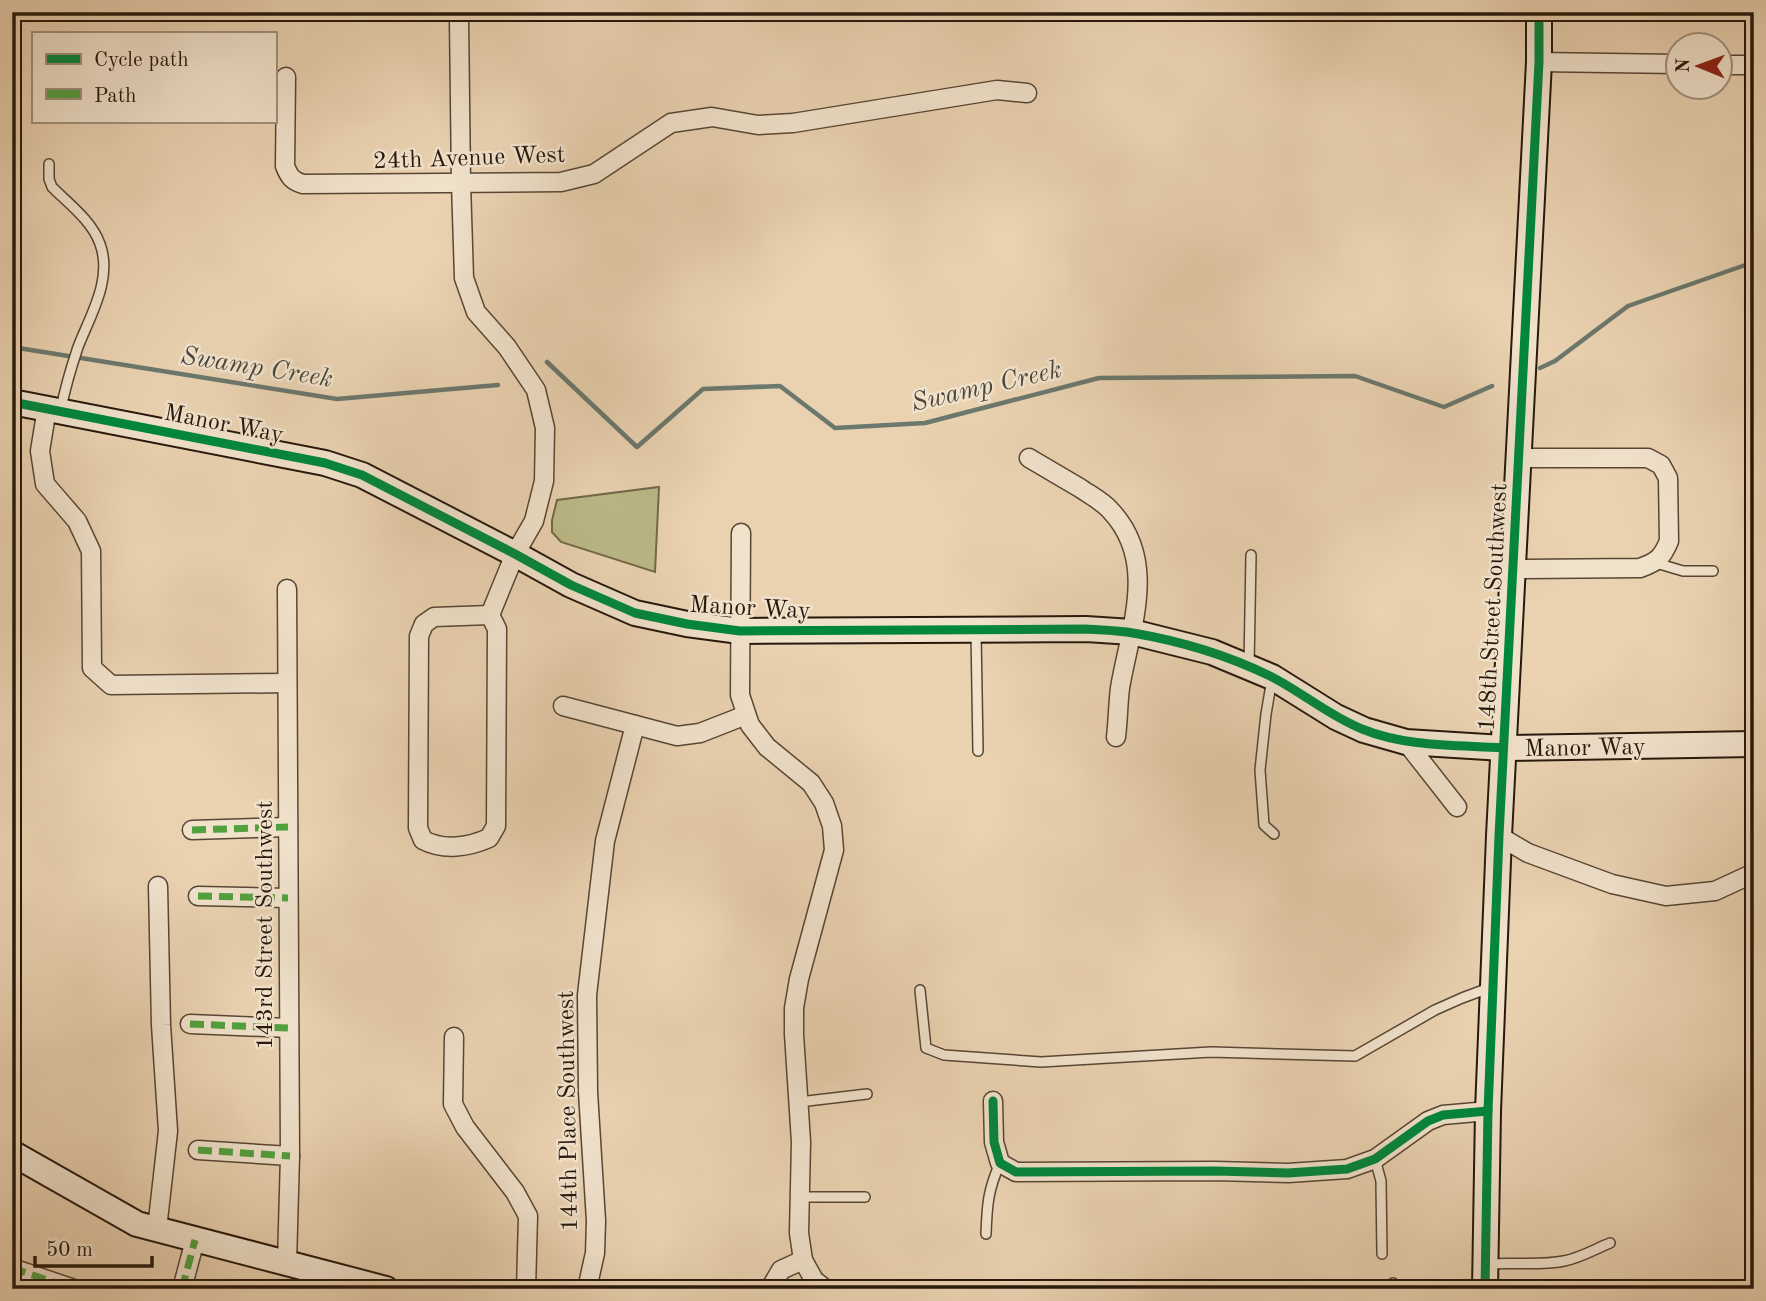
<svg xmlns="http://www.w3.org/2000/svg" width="1766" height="1301" font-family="'Old Standard TT',serif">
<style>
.green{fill:#bcba88;stroke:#72694a;stroke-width:2}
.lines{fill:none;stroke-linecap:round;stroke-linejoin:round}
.stream{stroke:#6b786d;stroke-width:4.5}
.lane-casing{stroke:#584635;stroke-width:12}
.street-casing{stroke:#584635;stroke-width:21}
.secondary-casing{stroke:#27180c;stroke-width:28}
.lane{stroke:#f1e2cc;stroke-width:9}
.street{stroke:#f1e2cc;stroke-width:18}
.secondary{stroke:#f1e2cc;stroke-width:24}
.quiet{stroke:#51a13e;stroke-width:7;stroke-dasharray:14 7;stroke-linecap:butt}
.cycleway-casing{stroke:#f1e2cc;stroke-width:13}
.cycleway{stroke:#00873e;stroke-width:9}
.labels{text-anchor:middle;stroke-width:5;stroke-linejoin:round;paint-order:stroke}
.street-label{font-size:24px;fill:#27180c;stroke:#f1e2cc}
.water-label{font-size:26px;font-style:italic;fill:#49483c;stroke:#f1e2cc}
</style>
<rect width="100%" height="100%" fill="#ead2b1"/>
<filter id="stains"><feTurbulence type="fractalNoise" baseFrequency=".00286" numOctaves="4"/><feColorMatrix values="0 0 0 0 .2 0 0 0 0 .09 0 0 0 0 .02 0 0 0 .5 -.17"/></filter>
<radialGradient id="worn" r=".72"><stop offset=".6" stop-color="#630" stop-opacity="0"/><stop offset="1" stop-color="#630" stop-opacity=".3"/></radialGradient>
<!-- green -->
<polygon class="green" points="659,487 655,572 561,542 552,532 552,520 557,500"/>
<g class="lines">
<!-- stream -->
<g class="stream">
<polyline points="12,347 337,399 498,385"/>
<polyline points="547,362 637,447 703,389 780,386 835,428 925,423 1099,378 1355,376 1444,407 1492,386"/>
<polyline points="1540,368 1555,361 1628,306 1754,262"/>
</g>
<defs>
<g id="lane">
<path d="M49,164V179L52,187C69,204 92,221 100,244C113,279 90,316 78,347C71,368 65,388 61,409"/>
<polyline points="1656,563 1683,571 1713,571"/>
<polyline points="976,632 978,751"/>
<polyline points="1249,666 1251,555"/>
<polyline points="1272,679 1266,714 1260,770 1264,825 1274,834"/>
<polyline points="920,990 926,1048 944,1055 1041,1062 1211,1052 1355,1056 1435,1010 1462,998 1489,988"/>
<polyline points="799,1102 867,1094"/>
<polyline points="1375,1159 1381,1181 1382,1254"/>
<polyline points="801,1197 865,1197"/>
<path d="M986,1234C987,1205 988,1190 1000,1163"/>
<path d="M1488,1264C1513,1262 1539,1266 1564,1261C1580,1258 1595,1249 1610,1243"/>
<polyline points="1392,1289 1393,1283"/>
</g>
<g id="street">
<path d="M461,12L459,19L461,183L464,278L476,312L507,347L536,390L545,428L544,481L534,521L515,554L490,615L497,629L496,826L489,838C469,847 444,851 423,840L418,828L419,636L424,624L434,617L490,615"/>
<polyline points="1539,62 1678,64"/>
<polyline points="1720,65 1754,65"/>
<path d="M286,77L285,166C289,176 292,181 303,184L561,182L594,174L671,123L712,117L758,125L793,123L997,90L1027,93"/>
<polyline points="47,408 40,451 45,484 77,521 91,551 92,668 111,685 287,683"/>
<path d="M1029,458C1046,468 1063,478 1080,488C1090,495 1102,501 1110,510C1159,561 1130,628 1120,688C1118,704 1118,721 1116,737"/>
<polyline points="741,533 740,695 750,725 767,747 811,783 824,803 832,826 834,850 799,979 794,1008 794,1034 801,1142 799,1233 803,1260 814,1280 825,1289"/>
<path d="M1513,569L1640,568C1657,562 1662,558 1669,541L1668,478L1661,465L1648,458H1519"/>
<polyline points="287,589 290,1156 287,1262"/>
<polyline points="563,706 677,736 700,733 746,715"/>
<polyline points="1406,742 1457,807"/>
<polyline points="192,830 288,827"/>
<polyline points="1499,836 1528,853 1612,884 1666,896 1715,891 1754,873"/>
<polyline points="198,896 288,898"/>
<polyline points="190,1024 289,1028"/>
<polyline points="454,1037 453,1104 465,1127 515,1192 528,1216 526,1289"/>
<polyline points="993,1101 994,1142 1000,1163 1016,1172 1215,1171 1288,1173 1347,1169 1375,1159 1428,1121 1443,1115 1488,1111"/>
<polyline points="198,1150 290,1156"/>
<polyline points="157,1229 168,1131 161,1025 158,886"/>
<polyline points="12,1268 74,1289"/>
<polyline points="182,1289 195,1240"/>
<polyline points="587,1289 595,1253 596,1221 588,1092 587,995 605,841 635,725"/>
<polyline points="770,1289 781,1270 803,1260"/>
</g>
<g id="secondary">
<polyline points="12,402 325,463 362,475 515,554 571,585 635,613 687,624 740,631 1086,629 1132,632 1212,652 1272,677 1336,717 1364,730 1406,742 1503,748 1754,744"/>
<polyline points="12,1153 137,1224 386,1289"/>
<polyline points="1485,1289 1488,1111 1499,836 1539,62 1539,12"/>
</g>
</defs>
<!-- lane casing -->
<use href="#lane" class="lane-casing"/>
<!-- street casing -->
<use href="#street" class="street-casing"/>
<!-- secondary casing -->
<use href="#secondary" class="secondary-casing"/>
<!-- lane -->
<use href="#lane" class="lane"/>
<!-- street -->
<use href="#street" class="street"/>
<!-- secondary -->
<use href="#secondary" class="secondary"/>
<!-- quiet -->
<g class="quiet">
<polyline points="192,830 288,827"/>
<polyline points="198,896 288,898"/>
<polyline points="190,1024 289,1028"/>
<polyline points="198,1150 290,1156"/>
<polyline points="12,1268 74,1289"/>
<polyline points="182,1289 195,1240"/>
</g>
<defs>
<g id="cycleway">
<path d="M12,402L325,463L362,475L515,554L571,585L635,613L687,624L740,631L1086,629C1101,630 1118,630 1133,633C1180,641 1227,655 1270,676C1302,692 1329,716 1362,729C1406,747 1456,745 1503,748"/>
<polyline points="993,1101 994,1142 1000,1163 1016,1172 1215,1171 1288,1173 1347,1169 1375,1159 1428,1121 1443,1115 1488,1111"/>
<polyline points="1485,1289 1488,1111 1499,836 1539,62 1539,12"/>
</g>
</defs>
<!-- cycleway casing -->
<use href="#cycleway" class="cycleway-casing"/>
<!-- cycleway -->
<use href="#cycleway" class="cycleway"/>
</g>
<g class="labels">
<!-- street labels -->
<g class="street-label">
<text transform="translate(469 157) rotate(-2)" y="8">24th Avenue West</text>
<text transform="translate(224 423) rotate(11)" y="8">Manor Way</text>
<text transform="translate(750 607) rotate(3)" y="8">Manor Way</text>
<text transform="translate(1492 607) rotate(-87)" y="8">148th Street Southwest</text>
<text transform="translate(1585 747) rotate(-1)" y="8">Manor Way</text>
<text transform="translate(264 925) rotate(-90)" y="8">143rd Street Southwest</text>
<text transform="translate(567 1111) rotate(-91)" y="8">144th Place Southwest</text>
</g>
<!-- water labels -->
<g class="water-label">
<text transform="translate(257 366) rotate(9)" y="9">Swamp Creek</text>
<text transform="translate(986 385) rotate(-13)" y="9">Swamp Creek</text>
</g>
</g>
<!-- margin -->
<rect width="1766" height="1301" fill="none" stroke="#ead2b1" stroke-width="42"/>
<rect x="14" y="14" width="1738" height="1273" fill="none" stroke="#27180c" stroke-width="3.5"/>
<rect x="21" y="21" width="1724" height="1259" fill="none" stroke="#27180c" stroke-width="2"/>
<!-- legend -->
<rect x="32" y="32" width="245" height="91" fill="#f1e2cc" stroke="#a0917f" stroke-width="2"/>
<rect x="46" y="54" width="35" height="10" fill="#00873e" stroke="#a0917f" stroke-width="2"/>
<text x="94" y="66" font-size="21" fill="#27180c">Cycle path</text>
<rect x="46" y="89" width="35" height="10" fill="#51a13e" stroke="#a0917f" stroke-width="2"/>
<text x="94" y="102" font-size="21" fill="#27180c">Path</text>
<!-- north arrow -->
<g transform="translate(1699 66) rotate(271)"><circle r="33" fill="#f1e2cc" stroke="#a0917f" stroke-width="2"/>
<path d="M0-5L12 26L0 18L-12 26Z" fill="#8f2418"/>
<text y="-10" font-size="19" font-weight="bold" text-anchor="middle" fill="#27180c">N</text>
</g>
<!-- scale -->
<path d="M35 1256v10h117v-10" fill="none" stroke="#27180c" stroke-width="3.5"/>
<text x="46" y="1256" font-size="21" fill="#27180c" stroke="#f1e2cc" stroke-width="5" paint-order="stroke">50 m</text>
<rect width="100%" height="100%" filter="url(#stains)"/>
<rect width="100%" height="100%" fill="url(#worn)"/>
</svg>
